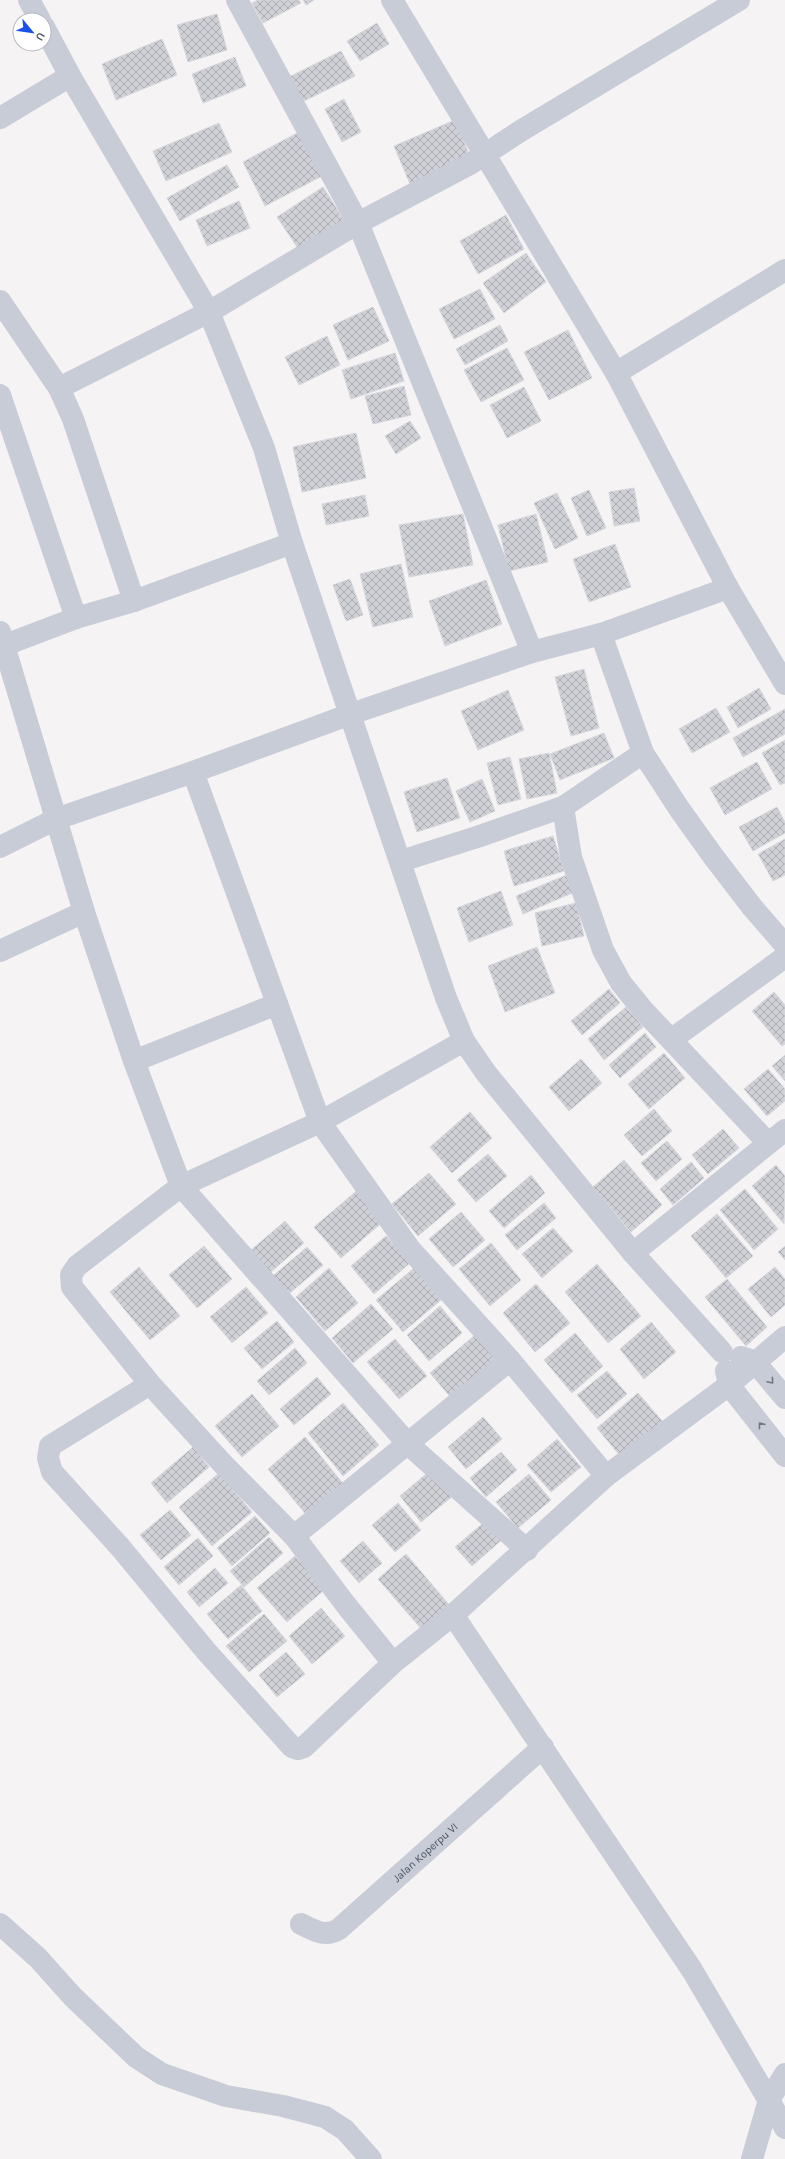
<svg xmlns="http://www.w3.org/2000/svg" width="785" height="2159" font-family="Karla,sans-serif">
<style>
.building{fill:url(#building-cross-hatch);stroke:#d7d8de}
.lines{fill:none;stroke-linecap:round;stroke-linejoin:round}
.minor{stroke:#c7ccd7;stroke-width:22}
.tertiary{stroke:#c7ccd7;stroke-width:22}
.oneway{stroke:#707784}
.labels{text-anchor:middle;stroke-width:3;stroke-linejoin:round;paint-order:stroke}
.street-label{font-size:11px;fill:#4a5261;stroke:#fff}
</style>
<defs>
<pattern id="building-cross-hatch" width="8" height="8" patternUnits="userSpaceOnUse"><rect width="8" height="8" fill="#cfd1d7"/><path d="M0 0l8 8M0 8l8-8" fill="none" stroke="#aaacb2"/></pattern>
</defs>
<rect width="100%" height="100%" fill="#f5f3f3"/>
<!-- building -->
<g class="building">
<polygon points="258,0 299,0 301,3 263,23 252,3"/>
<polygon points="303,0 314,0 306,5"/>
<polygon points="217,14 227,50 188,62 177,25"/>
<polygon points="377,23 389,44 360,61 347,41"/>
<polygon points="162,39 177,75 116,100 102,64"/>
<polygon points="341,51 355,76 300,103 287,78"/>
<polygon points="235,57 246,86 203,103 192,74"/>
<polygon points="344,99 361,132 342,142 325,109"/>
<polygon points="455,120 471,159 410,184 394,146"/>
<polygon points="219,123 232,152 166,181 153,151"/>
<polygon points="299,132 322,176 265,206 243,162"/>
<polygon points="227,165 239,187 180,221 167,198"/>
<polygon points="323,187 346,223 301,253 277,217"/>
<polygon points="239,201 250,228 207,246 196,220"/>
<polygon points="506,215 524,249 478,274 460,241"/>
<polygon points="526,253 546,282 504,313 483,283"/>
<polygon points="480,289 495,319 454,339 439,309"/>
<polygon points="373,307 389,341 348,360 333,325"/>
<polygon points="500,325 508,341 465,365 456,349"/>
<polygon points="568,330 592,378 549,400 524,352"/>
<polygon points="327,336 340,365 299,385 285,357"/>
<polygon points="507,348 524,380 481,402 464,370"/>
<polygon points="395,353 404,381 351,399 342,370"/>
<polygon points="404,386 411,415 373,424 365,396"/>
<polygon points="524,387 541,421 507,438 490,405"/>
<polygon points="410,421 421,438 396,454 385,436"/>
<polygon points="356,433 366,478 302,492 293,447"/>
<polygon points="634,488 640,521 614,526 609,492"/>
<polygon points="589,490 606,528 587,536 571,498"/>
<polygon points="557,493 578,538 555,549 534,503"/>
<polygon points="365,495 369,516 326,525 322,504"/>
<polygon points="463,514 473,565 409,577 399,525"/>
<polygon points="536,514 548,562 509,571 498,525"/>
<polygon points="615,544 631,587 589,602 573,559"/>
<polygon points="401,564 413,617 373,627 360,574"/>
<polygon points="350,579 363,615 346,621 333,585"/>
<polygon points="486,580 502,624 445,646 429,601"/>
<polygon points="584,669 599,728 571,736 555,677"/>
<polygon points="759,688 771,709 738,728 727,707"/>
<polygon points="508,690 524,730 478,750 461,711"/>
<polygon points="716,708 730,732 692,753 679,729"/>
<polygon points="785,709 785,734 743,757 733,738"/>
<polygon points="604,733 614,758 560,780 550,754"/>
<polygon points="785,740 785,783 780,785 762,753"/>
<polygon points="549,753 557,793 527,799 519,759"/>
<polygon points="510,757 521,799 498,805 487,763"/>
<polygon points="757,762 772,789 725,815 710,788"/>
<polygon points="447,778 460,818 417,832 404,792"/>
<polygon points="482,779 495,811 470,822 456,791"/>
<polygon points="777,807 785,822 785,833 753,851 739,827"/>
<polygon points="553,836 564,871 514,886 504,851"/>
<polygon points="785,839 785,875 773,881 758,854"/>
<polygon points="569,874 577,891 523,914 516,896"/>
<polygon points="501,891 513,925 469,942 457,908"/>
<polygon points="576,903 584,936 542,946 535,913"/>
<polygon points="537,947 555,993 505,1012 488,966"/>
<polygon points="609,989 620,1003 582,1035 571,1021"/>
<polygon points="774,992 785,1005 785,1044 782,1046 752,1011"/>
<polygon points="626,1007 643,1027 604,1060 588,1039"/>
<polygon points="645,1033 656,1047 620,1078 609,1065"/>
<polygon points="664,1053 685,1078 649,1109 628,1084"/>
<polygon points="785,1055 785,1081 772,1066"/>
<polygon points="581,1059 602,1083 569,1111 549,1087"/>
<polygon points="768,1069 785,1089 785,1101 767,1116 744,1089"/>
<polygon points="654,1109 672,1131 642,1156 624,1135"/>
<polygon points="470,1112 492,1138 452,1173 430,1147"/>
<polygon points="723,1129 739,1148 708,1174 692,1155"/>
<polygon points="667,1141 682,1159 656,1181 641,1163"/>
<polygon points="488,1154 507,1176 476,1202 457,1180"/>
<polygon points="624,1160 662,1205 631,1232 593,1187"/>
<polygon points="691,1162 704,1178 673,1205 660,1189"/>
<polygon points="776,1165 785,1176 784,1224 752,1186"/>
<polygon points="429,1173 456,1204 418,1236 392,1204"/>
<polygon points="531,1175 545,1193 504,1228 489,1211"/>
<polygon points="360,1188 386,1219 341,1258 314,1227"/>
<polygon points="745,1189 778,1229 754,1250 720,1210"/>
<polygon points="544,1203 556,1218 517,1250 505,1235"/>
<polygon points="461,1212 485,1240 453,1267 429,1239"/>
<polygon points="717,1214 753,1256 726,1278 691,1236"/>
<polygon points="285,1221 304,1243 263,1279 244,1256"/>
<polygon points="553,1228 573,1251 542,1278 522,1254"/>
<polygon points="386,1236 410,1263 374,1294 351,1266"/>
<polygon points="491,1243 521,1280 490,1306 459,1269"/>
<polygon points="204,1246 232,1279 197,1308 169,1275"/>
<polygon points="785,1246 785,1260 778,1252"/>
<polygon points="307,1247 323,1265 284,1298 268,1280"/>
<polygon points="597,1264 641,1316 608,1343 565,1292"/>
<polygon points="139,1267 180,1316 150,1340 110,1292"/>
<polygon points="775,1267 785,1279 785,1305 771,1317 748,1289"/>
<polygon points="329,1268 358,1303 325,1331 296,1297"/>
<polygon points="414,1268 441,1300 403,1332 376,1300"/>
<polygon points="727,1279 767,1327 746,1346 705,1297"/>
<polygon points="536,1284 570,1323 535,1352 503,1313"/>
<polygon points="246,1287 268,1313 232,1343 210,1317"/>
<polygon points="371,1304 393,1329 353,1363 332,1338"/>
<polygon points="440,1306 462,1333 429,1361 407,1335"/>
<polygon points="277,1321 294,1342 262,1369 244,1348"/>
<polygon points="651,1322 676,1352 644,1379 620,1349"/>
<polygon points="575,1333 603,1366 572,1393 544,1360"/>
<polygon points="475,1335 498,1362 453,1400 430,1373"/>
<polygon points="395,1339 427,1376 399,1399 367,1362"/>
<polygon points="295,1348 307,1363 269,1395 257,1381"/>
<polygon points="607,1371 627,1394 597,1419 577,1395"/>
<polygon points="317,1377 331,1394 294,1425 280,1409"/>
<polygon points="638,1393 663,1422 621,1457 597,1428"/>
<polygon points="252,1394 279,1426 242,1457 215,1426"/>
<polygon points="343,1403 379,1445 343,1476 308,1433"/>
<polygon points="483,1417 502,1439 466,1469 448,1447"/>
<polygon points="305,1437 346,1487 309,1518 268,1469"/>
<polygon points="557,1439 581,1467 551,1492 527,1465"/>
<polygon points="193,1447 209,1467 167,1503 151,1483"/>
<polygon points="501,1452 517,1470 486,1497 470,1478"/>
<polygon points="432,1469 454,1495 421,1522 400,1496"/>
<polygon points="219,1473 252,1512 212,1546 179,1507"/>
<polygon points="529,1474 551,1500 518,1528 496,1502"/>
<polygon points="398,1503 421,1530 395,1552 372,1525"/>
<polygon points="170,1510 191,1535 161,1560 140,1535"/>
<polygon points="255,1516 270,1533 232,1566 217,1548"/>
<polygon points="489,1518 505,1537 472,1566 455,1547"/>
<polygon points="269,1537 283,1553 244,1587 230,1571"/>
<polygon points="198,1538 213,1556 179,1585 164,1567"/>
<polygon points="363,1541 382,1563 359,1583 340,1561"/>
<polygon points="406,1554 451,1607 423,1631 378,1579"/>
<polygon points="295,1556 324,1590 287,1622 257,1588"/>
<polygon points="215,1568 228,1583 199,1607 187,1592"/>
<polygon points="241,1585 262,1611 228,1639 207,1614"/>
<polygon points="321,1608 345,1636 312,1664 289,1636"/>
<polygon points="264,1614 287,1641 249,1672 226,1646"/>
<polygon points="286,1652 305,1674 277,1697 259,1675"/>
</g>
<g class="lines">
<!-- minor -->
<g class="minor">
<polyline points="29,0 40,20"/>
<polyline points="237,0 358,223 532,652"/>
<polyline points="392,0 616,373 728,588 785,684"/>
<polyline points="44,27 70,76 209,312 264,448 292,543 446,998 464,1041 486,1073 633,1253 722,1352"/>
<polyline points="0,118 70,76"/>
<polyline points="0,301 59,388 73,419 134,601"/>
<polyline points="616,373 785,270"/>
<polyline points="59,388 209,312 358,223 470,164 522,130 739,0"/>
<polyline points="0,395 76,618"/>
<polyline points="0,632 84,912 134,1061 181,1186 408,1444 527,1550"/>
<polyline points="601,634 643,753 680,810 713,856 752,907 785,945"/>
<polyline points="5,645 76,618 134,601 292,543"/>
<polyline points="193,772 320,1122 410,1249 510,1360 606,1476"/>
<polyline points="563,807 571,857 603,950 621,983 643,1010 768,1143"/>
<polyline points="0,847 56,819 193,772 351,714 532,652 601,634 728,588"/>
<polyline points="401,861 477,837 563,807 643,753"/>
<polyline points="0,951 84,912"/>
<polyline points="672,1039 785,957"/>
<polyline points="134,1061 277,1004"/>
<polyline points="633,1253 785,1130"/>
<polyline points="741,1357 754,1361 785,1398"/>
<polyline points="726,1371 729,1385 785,1456"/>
<polyline points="150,1384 50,1446 48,1458 52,1472 120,1547 206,1651 292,1747 298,1749 304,1747 393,1663 453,1615 606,1476 729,1385 785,1337"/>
<polyline points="294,1536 510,1360"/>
<polyline points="453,1615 692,1970 785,2128"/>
<polyline points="393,1663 346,1605 294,1536 221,1462 150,1384 72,1287 71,1275 77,1266 181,1186 320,1122 464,1041"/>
<polyline points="0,1924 38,1958 73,1997 136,2057 162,2074 226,2096 283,2106 325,2117 345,2130 371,2159"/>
<path id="s1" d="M301,1924C313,1930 325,1938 339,1929L543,1747"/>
</g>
<!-- tertiary -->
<polyline class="tertiary" points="752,2159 769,2100 785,2074"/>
</g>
<!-- one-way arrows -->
<defs><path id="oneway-chevron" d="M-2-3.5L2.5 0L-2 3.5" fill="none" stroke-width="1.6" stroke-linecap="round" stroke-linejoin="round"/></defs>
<g class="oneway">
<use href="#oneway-chevron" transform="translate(771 1381) rotate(50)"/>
<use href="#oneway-chevron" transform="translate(761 1425) rotate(-128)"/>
</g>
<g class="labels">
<!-- street labels -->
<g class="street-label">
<text dy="4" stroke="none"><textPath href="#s1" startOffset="156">Jalan Koperpu VI</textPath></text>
</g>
</g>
<!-- north arrow -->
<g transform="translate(32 32) rotate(119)"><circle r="19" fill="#ffffff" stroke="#b7bac0"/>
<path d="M0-3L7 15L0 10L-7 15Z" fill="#1951e9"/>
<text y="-6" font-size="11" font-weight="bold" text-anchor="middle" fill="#4a5261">U</text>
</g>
</svg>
